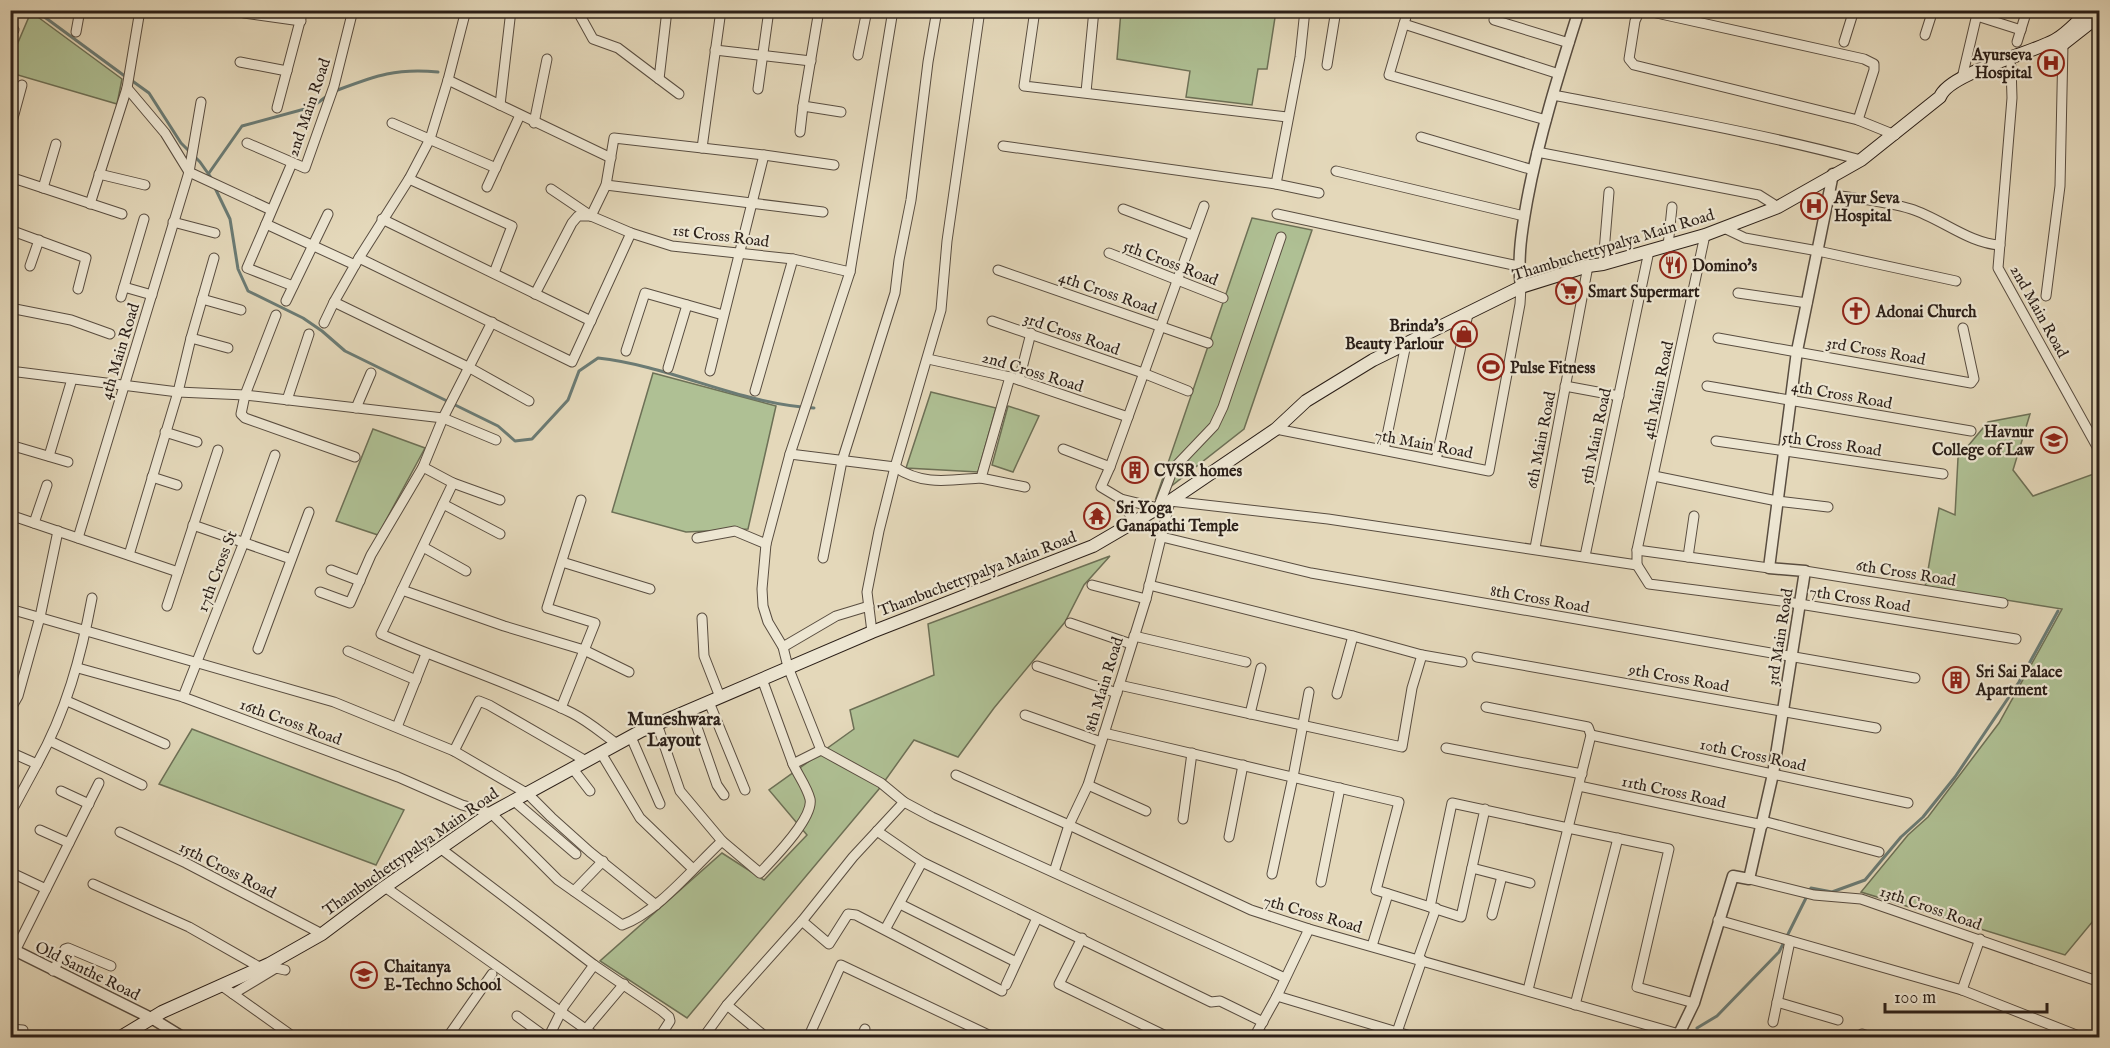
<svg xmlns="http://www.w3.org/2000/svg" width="2110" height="1048" font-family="'IM FELL English',serif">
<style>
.green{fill:#afc094;stroke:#6d7056;stroke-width:1.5}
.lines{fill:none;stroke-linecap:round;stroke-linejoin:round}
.stream{stroke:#6b7b74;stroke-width:3}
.minor-casing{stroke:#594d40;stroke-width:11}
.tertiary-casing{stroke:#594d40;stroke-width:13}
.secondary-casing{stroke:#2b1f18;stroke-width:14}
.minor{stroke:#ede6d2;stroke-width:9}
.tertiary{stroke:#ede6d2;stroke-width:10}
.secondary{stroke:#ede6d2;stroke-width:12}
.labels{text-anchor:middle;stroke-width:4.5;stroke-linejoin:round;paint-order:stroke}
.poi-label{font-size:16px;font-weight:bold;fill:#2b1f18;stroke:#ede6d2;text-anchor:start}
.street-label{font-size:16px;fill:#2b1f18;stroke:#ede6d2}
.neighbourhood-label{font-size:18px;font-weight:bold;fill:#2b1f18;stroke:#ede6d2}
</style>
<rect width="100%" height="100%" fill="#e4d8ba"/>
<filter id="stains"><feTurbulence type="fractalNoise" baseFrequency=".00333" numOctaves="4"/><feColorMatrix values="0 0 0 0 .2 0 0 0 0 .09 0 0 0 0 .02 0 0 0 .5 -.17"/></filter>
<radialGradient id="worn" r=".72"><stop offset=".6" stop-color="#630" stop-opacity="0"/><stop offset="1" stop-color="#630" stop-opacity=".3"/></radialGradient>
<!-- green -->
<g class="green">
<polygon points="1121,11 1276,11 1267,69 1258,69 1252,105 1186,97 1190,71 1117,59"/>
<polygon points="31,12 122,79 117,104 11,73 11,59"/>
<polygon points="1252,218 1312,230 1244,429 1156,498"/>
<polygon points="653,373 776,406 748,529 686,532 612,512"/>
<polygon points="931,392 996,408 978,472 906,468"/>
<polygon points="1008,406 1039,416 1013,472 992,465"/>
<polygon points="2030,414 2013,470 2033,496 2099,472 2099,922 2093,921 2065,955 1861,892 1908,835 1928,817 1999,723 2062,609 1925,587 1939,508 1955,515 1958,458 1988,422"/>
<polygon points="373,429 425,448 378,535 336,521"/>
<polygon points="1110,556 1084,585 1065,622 994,708 958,757 914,740 879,789 687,1018 600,961 722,853 764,880 807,835 769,790 854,729 850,710 934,675 928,624"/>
<polygon points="192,729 404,810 376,865 159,784"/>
</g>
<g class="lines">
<!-- stream -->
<g class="stream">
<polyline points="35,10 126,77"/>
<polyline points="131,80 149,93 181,143 200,162 212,179"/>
<path d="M335,91C375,76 394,68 438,72"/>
<polyline points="209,173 242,126 312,107 327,96"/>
<path d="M215,188L230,219L238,269L248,291L303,318L322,331L345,351L498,426L515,441L532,439L568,400L579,371L598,358C671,366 740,404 814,408"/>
<polyline points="1697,1028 1717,1016 1779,952 1811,888 1832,892 1865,880 1901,837 1923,817 1955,777 2019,682 2058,611"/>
</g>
<defs>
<g id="minor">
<polyline points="466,10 448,80 430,139 409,179 359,258 334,302 470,368 529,401"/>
<polyline points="577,10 593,39 618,48 659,79 667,10"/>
<polyline points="1035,10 1024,86 1287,117"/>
<polyline points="1408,10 1389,75 1546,120"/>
<polyline points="1497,10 1494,20 1569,43"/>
<polyline points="1640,10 1635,21 1629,59 1634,65 1858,120 1874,70 1874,64 1864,59 1643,10"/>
<polyline points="244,13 301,21"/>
<polyline points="1977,16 2021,30"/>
<polyline points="1404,24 1559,74"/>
<polyline points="10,28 14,30"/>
<polyline points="76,32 80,10"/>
<polyline points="1925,35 1933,10"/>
<polyline points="1844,42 1854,10"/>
<polyline points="2017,42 2027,10"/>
<polyline points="715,50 811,61"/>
<polyline points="858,55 867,10"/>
<polyline points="240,62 287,71"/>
<polyline points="1327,65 1336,10"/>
<polyline points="2011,66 2012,98 1998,268 2100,452"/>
<polyline points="1962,78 1978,10"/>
<polyline points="659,79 679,94"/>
<polyline points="448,80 611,158"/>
<polyline points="127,88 165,133 189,172"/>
<polyline points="758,89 769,10"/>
<polyline points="1086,92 1094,10"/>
<path d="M1553,95C1656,115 1760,133 1861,160"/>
<polyline points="500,105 511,10"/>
<polyline points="803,106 819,10"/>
<polyline points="277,108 303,10"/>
<polyline points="1858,120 1895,135"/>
<polyline points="392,123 496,168"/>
<polyline points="534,123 547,59"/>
<polyline points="10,129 22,85"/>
<polyline points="800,132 803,106 841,112"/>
<polyline points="1421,137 1533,170"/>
<polyline points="247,143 305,168 334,86 353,10"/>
<polyline points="1003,146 1276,184 1319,193"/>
<polyline points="702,148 721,10"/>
<polyline points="1537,152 1759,195 1778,207"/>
<polyline points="292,163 266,224 355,265"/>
<polyline points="1336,171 1524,216"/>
<polyline points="189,172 271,210"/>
<polyline points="99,174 145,185"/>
<polyline points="10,177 122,214"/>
<polyline points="409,179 512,226 494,273"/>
<polyline points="1276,184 1300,57 1305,10"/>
<polyline points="606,185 823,212"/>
<polyline points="487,187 520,115"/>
<polyline points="43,188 56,144"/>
<polyline points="551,189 591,216 631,233 672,246 793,259 850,272"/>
<path d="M1829,194C1856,199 1885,201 1911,209C1940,218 1970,244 2000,245"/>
<polyline points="90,204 127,88 140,10"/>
<polyline points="1204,206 1110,467 1101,487 1121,499 1158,508 1173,469 1214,426 1223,407 1281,237"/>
<polyline points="1123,209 1192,235"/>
<polyline points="1277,214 1518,266"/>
<polyline points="591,216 606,185 614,138 764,155 834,165"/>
<polyline points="382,219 591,321"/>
<polyline points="173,222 215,233"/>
<polyline points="266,224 247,268 293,286"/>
<polyline points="1724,228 1745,238 1818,251 1956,281"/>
<polyline points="10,230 86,258 78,289"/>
<polyline points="1668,246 1672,207"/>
<polyline points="1109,253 1223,298"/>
<polyline points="359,258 572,362 631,233"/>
<polyline points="1603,264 1609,192"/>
<polyline points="30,266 39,240"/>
<polyline points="998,270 1208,343"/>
<polyline points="124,287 152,295"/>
<polyline points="1738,293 1807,303"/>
<polyline points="535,294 572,223 578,216 591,216"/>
<polyline points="2046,296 2060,186 2063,44"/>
<polyline points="121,297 144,219"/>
<polyline points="202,299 241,310"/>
<polyline points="286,301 328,214"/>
<polyline points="2098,306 2100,296"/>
<polyline points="10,308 71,320 110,334"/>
<polyline points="276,315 245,395 241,414 245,418 355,457"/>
<polyline points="992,321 1143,373 1188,391"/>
<polyline points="324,323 334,302"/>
<polyline points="191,338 228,348"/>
<polyline points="1718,338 1971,383 1974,379 1963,328"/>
<polyline points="626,351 645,293 723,315"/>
<polyline points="928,359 1010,377 1128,417"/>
<polyline points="668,368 687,305"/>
<polyline points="10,371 178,392 245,395 443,418 496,440"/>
<polyline points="710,371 764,155"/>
<polyline points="1019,380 1031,333"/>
<polyline points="1565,386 1619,396"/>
<polyline points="1707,386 1971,431"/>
<polyline points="755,391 793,259"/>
<polyline points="287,400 309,334"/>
<polyline points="356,408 371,373"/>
<polyline points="1276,429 1489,471 1520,304 1521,287"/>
<polyline points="165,432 197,442"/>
<polyline points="1716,441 1943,474"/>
<polyline points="10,445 68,462"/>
<polyline points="1063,449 1110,467"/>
<polyline points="1384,450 1406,344"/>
<path d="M790,454L895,467C923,486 949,480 981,478L1010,377"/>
<polyline points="49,456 72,379"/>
<polyline points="1436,460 1468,314"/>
<path d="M423,467L453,483L381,634C444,662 510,682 572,713C588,721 603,734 617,744"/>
<polyline points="1654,476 1777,501 1828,507"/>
<polyline points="152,477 177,485"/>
<polyline points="981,478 1025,487"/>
<polyline points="453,483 500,500"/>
<polyline points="1121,499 1134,522"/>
<polyline points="443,504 500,534"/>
<polyline points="10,515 178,572"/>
<polyline points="34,523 47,485"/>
<polyline points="193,525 291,559"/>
<polyline points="1162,537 1311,573 1915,678"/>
<polyline points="78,538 189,172 201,102"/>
<polyline points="697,538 735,531 766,544 790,454 850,272 893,10"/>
<polyline points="766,544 762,589 763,606 768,622 783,647 788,667 821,750 881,783 904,802 932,817 1285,978"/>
<polyline points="423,547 466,571"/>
<polyline points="1535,548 1588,266"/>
<polyline points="1637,550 1769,568"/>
<polyline points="129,555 178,392 191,338 214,258"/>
<polyline points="1585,556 1649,251"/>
<polyline points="1688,557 1694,516"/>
<polyline points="823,558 842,461 895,293 899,260 911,200 928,62 937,10"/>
<polyline points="562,562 650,589"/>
<polyline points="1637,565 1649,584 1781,601 2016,639"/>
<polyline points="331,570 360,581"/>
<polyline points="1805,571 2003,603"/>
<polyline points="1092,585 1146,599"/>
<polyline points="1149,585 1353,636 1422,655 1462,662"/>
<polyline points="402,590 504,626 584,650 629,672"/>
<polyline points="320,592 350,603 371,555 423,467 443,418 492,322"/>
<polyline points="167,606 218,450"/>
<polyline points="10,609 334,702 454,751 528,794 551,817 590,852 656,905"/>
<polyline points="702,618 704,656 720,697"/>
<polyline points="1070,623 1131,644"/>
<polyline points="872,632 867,592 879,531 895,467 941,310 947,241 980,10"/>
<polyline points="1134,636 1246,662"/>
<polyline points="783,647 836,616 869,606"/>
<polyline points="258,649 309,512"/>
<polyline points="348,651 416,680"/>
<polyline points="1477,657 1876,728"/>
<polyline points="1037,666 1117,693"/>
<path d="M78,668L183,697L398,777L462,805L491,813L558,880L622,925C658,912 693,868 722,841L760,873C773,859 814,818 810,799C807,787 798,775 793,764L821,750"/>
<polyline points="762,679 793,764"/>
<polyline points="1119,685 1402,747 1412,688 1422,655"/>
<polyline points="1337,694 1353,636"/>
<polyline points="183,697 244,542 275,455"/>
<polyline points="67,701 165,744"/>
<polyline points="709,702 745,790"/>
<polyline points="561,708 595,623 547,608 581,500"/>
<polyline points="10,710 18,696 40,617 58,531"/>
<polyline points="691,710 717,785 724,795"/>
<polyline points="1250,714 1261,668"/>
<polyline points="1025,715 1101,742"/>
<polyline points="657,724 680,791 722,841"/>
<polyline points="397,727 426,654"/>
<polyline points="1104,733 1399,802 1376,890 1430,907"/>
<polyline points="1591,735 1908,803"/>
<polyline points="631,737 660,804"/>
<polyline points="50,741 142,785"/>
<polyline points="1446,748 1582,774"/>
<polyline points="454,751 479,701 489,705 586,761"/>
<polyline points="10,752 37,764 10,814"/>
<polyline points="601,753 640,818 693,869"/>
<path d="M37,764C66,712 81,657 92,598"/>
<polyline points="573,769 590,791"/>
<polyline points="956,775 1069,825 1251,910 1309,929 1679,1034"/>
<polyline points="1088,785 1146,811"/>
<polyline points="1579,786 1763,825"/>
<polyline points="61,791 89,804"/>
<polyline points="513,800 576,854"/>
<polyline points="1485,809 1461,917 1430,907 1452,803 1568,828 1591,735 1588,727 1486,707"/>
<polyline points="1183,819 1192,753"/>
<polyline points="1763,821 1879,852"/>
<polyline points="40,830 69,843"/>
<polyline points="877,831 922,862 1211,1002 1220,1001 1263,1022"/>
<polyline points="120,832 186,863 322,934"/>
<polyline points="1229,837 1243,765"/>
<polyline points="440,848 594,965 662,1011 669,1017 670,1021 659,1038"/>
<polyline points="1472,868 1530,883"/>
<polyline points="1054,872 1069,825 1088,785 1146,599 1170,501 1328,519 1637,565 1637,550 1705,235"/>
<polyline points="12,873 46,889"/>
<polyline points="1272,874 1293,777 1309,692"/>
<polyline points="1749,879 1814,895 1861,899 2100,982"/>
<polyline points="1321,882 1340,788"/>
<polyline points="93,884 189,927 261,968"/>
<polyline points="385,887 598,1038"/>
<polyline points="574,891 603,861"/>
<polyline points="900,904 1016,962"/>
<polyline points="1492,915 1502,876"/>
<polyline points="1718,920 1962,990 2084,1038"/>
<polyline points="802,921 829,944 848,914 856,915 1002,991"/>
<polyline points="887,926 922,862"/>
<polyline points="1082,938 1059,984 1170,1038"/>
<polyline points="1372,946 1388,894"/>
<polyline points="10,956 15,951 99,783"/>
<polyline points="1418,959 1436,908"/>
<polyline points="53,971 65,949 68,948 111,966"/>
<polyline points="1006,985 1037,918"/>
<polyline points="222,986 295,1038"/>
<polyline points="1528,990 1568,828 1669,849 1637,987 1694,1003"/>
<polyline points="1962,990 1980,939"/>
<polyline points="233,994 276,968 285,970"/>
<polyline points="1277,996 1417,1038"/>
<polyline points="1777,1002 1838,1020"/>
<polyline points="727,1005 767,1038"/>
<polyline points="1575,1005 1618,838"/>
<polyline points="517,1016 547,1038"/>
<polyline points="1773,1022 1790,941"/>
<polyline points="10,1029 23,1030"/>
<polyline points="586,1029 624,984"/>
<polyline points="1397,1032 1422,960"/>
<polyline points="1862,1034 1874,1038"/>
<polyline points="447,1038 492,974"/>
<polyline points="548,1038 564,1006 594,965"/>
<polyline points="703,1038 727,1005 802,921 853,857 904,802"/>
<polyline points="808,1038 841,965 995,1038"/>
<polyline points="861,1038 865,1029"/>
<polyline points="913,1038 914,1036"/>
<polyline points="1271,1038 1257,1032 1277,996 1309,929"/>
</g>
<g id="tertiary">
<path d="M1521,287C1517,258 1522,229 1527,201C1539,136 1559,73 1579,10"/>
<polyline points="10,948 153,1019 184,1038"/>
<polyline points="1677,1038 1694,1003 1733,876 1749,879 1773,774 1805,571 1769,568 1797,351 1833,174"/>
</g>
<g id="secondary">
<polyline points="2050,51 2063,44 2100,15"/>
<path d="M119,1038L162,1012L269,964L322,934L382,889L491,813L641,731L872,632L1093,546L1170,501L1276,429L1306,401L1373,360L1521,287L1588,266L1603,264L1705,235L1778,207L1861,160L1940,97C1949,73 2030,54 2055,40C2068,33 2078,20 2090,10"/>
</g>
</defs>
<!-- minor casing -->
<use href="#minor" class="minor-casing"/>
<!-- tertiary casing -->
<use href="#tertiary" class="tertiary-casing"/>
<!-- secondary casing -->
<use href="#secondary" class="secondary-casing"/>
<!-- minor -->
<use href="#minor" class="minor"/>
<!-- tertiary -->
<use href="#tertiary" class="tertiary"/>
<!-- secondary -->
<use href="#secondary" class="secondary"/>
</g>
<!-- icons -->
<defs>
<symbol id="hospital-ring" viewBox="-11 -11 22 22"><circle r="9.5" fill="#ede6d2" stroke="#8f2418" stroke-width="1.5"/><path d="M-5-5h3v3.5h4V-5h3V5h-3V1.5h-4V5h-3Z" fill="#8f2418"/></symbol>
<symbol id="restaurant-ring" viewBox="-11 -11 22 22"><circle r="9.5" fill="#ede6d2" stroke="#8f2418" stroke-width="1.5"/><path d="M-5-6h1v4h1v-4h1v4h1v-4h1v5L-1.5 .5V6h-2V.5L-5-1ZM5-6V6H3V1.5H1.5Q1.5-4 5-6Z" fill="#8f2418"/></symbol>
<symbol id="supermarket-ring" viewBox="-11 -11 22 22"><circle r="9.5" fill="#ede6d2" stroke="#8f2418" stroke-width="1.5"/><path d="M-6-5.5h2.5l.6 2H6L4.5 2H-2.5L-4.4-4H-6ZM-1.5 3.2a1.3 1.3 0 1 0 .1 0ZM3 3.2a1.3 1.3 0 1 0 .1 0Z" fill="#8f2418"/></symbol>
<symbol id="church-ring" viewBox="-11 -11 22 22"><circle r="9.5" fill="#ede6d2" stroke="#8f2418" stroke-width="1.5"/><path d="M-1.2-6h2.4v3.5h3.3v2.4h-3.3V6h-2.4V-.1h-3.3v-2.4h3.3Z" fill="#8f2418"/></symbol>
<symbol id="shop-ring" viewBox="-11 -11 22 22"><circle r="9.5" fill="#ede6d2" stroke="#8f2418" stroke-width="1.5"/><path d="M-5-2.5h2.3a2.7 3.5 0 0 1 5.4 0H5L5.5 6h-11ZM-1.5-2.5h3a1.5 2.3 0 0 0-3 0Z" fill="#8f2418"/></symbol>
<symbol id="stadium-ring" viewBox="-11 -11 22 22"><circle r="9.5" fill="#ede6d2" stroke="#8f2418" stroke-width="1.5"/><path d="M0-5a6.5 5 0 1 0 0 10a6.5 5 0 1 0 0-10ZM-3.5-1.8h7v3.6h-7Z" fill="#8f2418"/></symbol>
<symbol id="university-ring" viewBox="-11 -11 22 22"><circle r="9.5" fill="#ede6d2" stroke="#8f2418" stroke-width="1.5"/><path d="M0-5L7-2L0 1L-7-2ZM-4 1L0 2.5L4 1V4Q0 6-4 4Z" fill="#8f2418"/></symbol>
<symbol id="building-ring" viewBox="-11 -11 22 22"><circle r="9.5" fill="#ede6d2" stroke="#8f2418" stroke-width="1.5"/><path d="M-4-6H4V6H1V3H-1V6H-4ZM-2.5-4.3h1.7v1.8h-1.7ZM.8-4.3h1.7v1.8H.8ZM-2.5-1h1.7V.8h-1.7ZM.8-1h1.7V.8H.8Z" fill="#8f2418"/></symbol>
<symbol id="temple-ring" viewBox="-11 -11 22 22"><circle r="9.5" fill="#ede6d2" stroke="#8f2418" stroke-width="1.5"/><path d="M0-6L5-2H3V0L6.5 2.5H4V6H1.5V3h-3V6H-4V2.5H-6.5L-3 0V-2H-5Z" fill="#8f2418"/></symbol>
<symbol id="school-ring" viewBox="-11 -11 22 22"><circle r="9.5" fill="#ede6d2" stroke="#8f2418" stroke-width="1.5"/><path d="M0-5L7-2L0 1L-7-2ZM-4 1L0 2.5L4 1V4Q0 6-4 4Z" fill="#8f2418"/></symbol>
</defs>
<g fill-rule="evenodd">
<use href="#hospital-ring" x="2036" y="48" width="30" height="30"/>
<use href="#hospital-ring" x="1799" y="191" width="30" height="30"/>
<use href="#restaurant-ring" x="1658" y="250" width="30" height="30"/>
<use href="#supermarket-ring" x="1554" y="276" width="30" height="30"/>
<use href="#church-ring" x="1841" y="296" width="30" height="30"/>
<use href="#shop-ring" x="1449" y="319" width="30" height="30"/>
<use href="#stadium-ring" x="1476" y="352" width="30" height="30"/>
<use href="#university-ring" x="2039" y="425" width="30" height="30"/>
<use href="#building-ring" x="1120" y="455" width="30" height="30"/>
<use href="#temple-ring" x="1082" y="501" width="30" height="30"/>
<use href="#building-ring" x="1941" y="665" width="30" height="30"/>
<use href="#school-ring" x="349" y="960" width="30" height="30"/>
</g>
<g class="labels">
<!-- poi labels -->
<g class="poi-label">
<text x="2032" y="60" text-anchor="end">Ayurseva<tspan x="2032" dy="18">Hospital</tspan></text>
<text x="1834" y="203">Ayur Seva<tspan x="1834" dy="18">Hospital</tspan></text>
<text x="1692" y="271">Domino's</text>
<text x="1588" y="297">Smart Supermart</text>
<text x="1876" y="317">Adonai Church</text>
<text x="1444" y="331" text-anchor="end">Brinda's<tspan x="1444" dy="18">Beauty Parlour</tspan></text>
<text x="1510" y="373">Pulse Fitness</text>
<text x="2034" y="437" text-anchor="end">Havnur<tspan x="2034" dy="18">College of Law</tspan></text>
<text x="1154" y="476">CVSR homes</text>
<text x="1116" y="513">Sri Yoga<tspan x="1116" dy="18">Ganapathi Temple</tspan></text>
<text x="1976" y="677">Sri Sai Palace<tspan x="1976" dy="18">Apartment</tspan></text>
<text x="384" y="972">Chaitanya<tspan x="384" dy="18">E-Techno School</tspan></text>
</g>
<!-- street labels -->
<g class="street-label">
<text transform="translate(308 107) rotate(-71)" y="6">2nd Main Road</text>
<text transform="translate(721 235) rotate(7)" y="6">1st Cross Road</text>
<text transform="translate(1613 244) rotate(-17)" y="6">Thambuchettypalya Main Road</text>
<text transform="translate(1171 262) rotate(21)" y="6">5th Cross Road</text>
<text transform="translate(1108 292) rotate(19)" y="6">4th Cross Road</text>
<text transform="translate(2040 311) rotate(61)" y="6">2nd Main Road</text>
<text transform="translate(1072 333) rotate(19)" y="6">3rd Cross Road</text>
<text transform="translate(1876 350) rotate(10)" y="6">3rd Cross Road</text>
<text transform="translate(119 351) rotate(-73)" y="6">4th Main Road</text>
<text transform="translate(1033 371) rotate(17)" y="6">2nd Cross Road</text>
<text transform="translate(1657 390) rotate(-78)" y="6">4th Main Road</text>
<text transform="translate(1842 394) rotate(10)" y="6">4th Cross Road</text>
<text transform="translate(1595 436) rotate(-78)" y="6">5th Main Road</text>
<text transform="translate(1540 440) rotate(-79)" y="6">6th Main Road</text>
<text transform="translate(1424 443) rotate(11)" y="6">7th Main Road</text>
<text transform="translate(1832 443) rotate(8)" y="6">5th Cross Road</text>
<text transform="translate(216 571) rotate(-69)" y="6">17th Cross St</text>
<text transform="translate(1906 572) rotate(9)" y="6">6th Cross Road</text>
<text transform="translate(977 573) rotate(-21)" y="6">Thambuchettypalya Main Road</text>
<text transform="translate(1540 598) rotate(10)" y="6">8th Cross Road</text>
<text transform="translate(1860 598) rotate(9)" y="6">7th Cross Road</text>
<text transform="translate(1779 637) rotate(-81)" y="6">3rd Main Road</text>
<text transform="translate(1679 677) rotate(10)" y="6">9th Cross Road</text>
<text transform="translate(1103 684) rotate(-73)" y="6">8th Main Road</text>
<text transform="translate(291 721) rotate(20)" y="6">16th Cross Road</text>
<text transform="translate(1753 754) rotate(12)" y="6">10th Cross Road</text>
<text transform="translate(1674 791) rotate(12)" y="6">11th Cross Road</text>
<text transform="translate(410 851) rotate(-35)" y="6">Thambuchettypalya Main Road</text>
<text transform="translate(228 869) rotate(27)" y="6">15th Cross Road</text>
<text transform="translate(1931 907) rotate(19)" y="6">13th Cross Road</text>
<text transform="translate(1313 913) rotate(16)" y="6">7th Cross Road</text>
<text transform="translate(88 970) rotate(26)" y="6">Old Santhe Road</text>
</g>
<!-- neighbourhood labels -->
<g class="neighbourhood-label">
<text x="674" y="725">Muneshwara<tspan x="674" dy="21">Layout</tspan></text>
</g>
</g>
<!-- margin -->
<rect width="2110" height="1048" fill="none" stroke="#e4d8ba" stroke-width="36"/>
<rect x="12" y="12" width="2086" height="1024" fill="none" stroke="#2b1f18" stroke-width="3"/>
<rect x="18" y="18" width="2074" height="1012" fill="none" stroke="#2b1f18" stroke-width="1.5"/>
<!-- scale -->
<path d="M1885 1003v9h162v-9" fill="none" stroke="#2b1f18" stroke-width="3"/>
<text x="1894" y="1003" font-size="18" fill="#2b1f18" stroke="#ede6d2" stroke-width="4.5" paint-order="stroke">100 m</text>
<rect width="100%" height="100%" filter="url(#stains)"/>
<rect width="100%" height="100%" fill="url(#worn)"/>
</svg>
